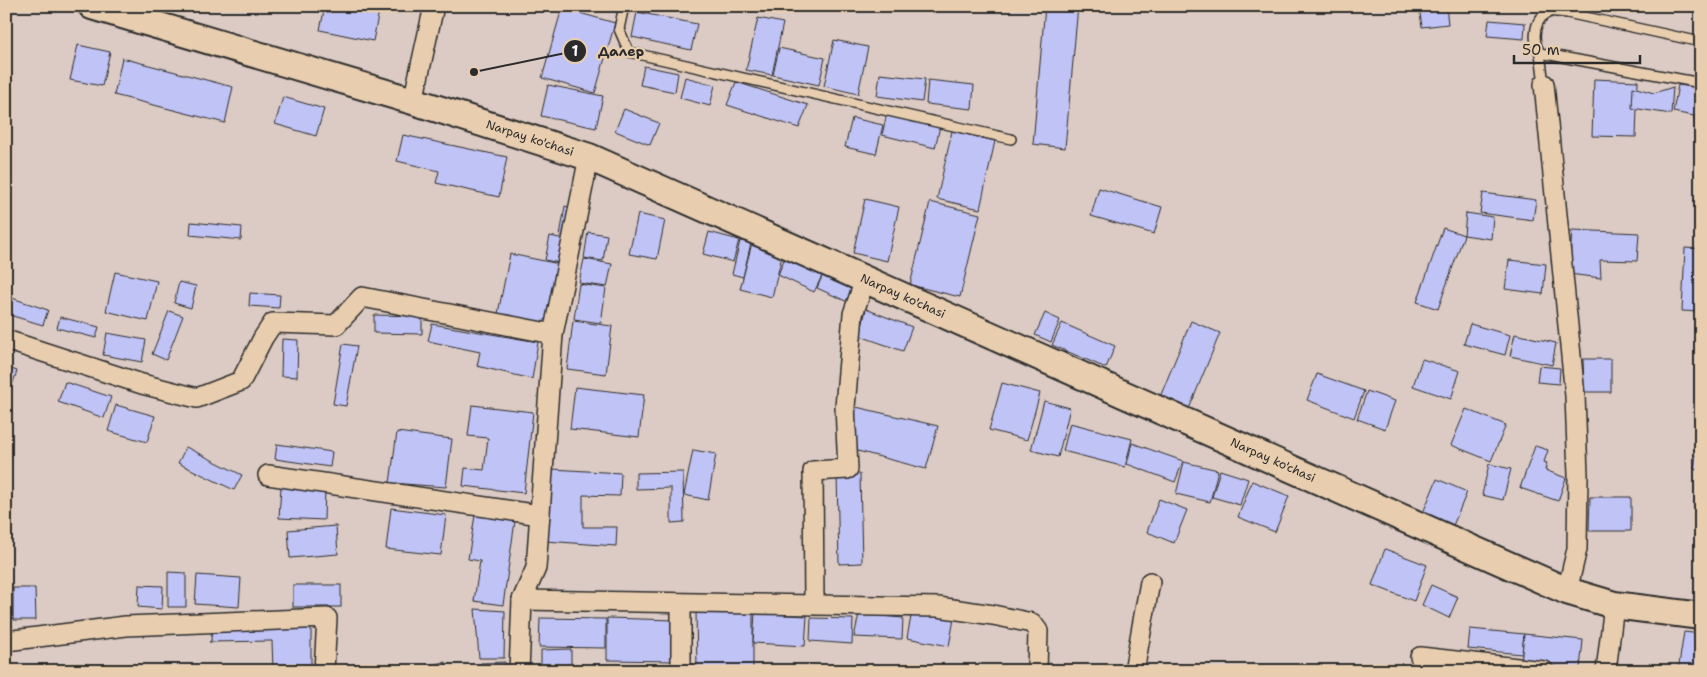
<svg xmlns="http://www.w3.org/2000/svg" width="1707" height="677" font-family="'Shantell Sans',sans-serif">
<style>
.building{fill:#c0c3f6;stroke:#2b2b2b}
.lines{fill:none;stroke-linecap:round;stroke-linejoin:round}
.lane-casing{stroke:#2b2b2b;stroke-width:12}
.street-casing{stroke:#2b2b2b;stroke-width:22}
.secondary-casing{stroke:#2b2b2b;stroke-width:30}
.lane{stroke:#e8ceaf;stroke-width:9}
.street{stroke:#e8ceaf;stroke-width:19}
.secondary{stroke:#e8ceaf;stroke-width:26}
.labels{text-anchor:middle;stroke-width:4.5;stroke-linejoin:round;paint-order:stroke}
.street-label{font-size:12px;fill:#2b2b2b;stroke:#e8ceaf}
.leader{fill:none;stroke:#2b2b2b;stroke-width:2}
.callout-dot{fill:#2b2b2b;stroke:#e8ceaf;stroke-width:2}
.mark-label{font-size:15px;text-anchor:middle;font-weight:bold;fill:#fff}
.callout-label{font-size:14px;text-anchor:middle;font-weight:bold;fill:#2b2b2b;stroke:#e8ceaf;stroke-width:4.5;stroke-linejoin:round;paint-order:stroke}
</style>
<rect width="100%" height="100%" fill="#dccbc4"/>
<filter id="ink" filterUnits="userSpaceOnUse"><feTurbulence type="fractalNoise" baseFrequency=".02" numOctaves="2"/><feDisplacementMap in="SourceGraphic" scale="10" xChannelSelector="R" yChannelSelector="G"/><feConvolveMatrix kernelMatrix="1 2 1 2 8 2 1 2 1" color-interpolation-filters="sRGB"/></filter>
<g filter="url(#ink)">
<!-- building -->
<g class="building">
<polygon points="325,6 380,6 373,41 320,30"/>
<polygon points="1045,6 1078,6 1065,148 1033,144"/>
<polygon points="1419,6 1446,6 1448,24 1422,27"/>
<polygon points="562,8 615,23 595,93 542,78"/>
<polygon points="637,12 697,24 691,50 632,37"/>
<polygon points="758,18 783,23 772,75 746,70"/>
<polygon points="1489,20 1525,23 1524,39 1487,36"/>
<polygon points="834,40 868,47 858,94 824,86"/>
<polygon points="78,45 110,52 102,86 70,80"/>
<polygon points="779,48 825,58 819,85 773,75"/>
<polygon points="122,58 233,87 225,123 114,95"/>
<polygon points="644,66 678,73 675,92 640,85"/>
<polygon points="880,74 925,79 922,102 877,96"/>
<polygon points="685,77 715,85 710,106 680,98"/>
<polygon points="1594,79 1638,81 1636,137 1592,136"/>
<polygon points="928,80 974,85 972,109 926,104"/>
<polygon points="736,82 808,105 799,128 727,105"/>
<polygon points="548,85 603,96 596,128 541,116"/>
<polygon points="1678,85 1701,88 1701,132 1696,132 1694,116 1673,112"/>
<polygon points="1633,87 1654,93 1673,87 1671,114 1632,108"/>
<polygon points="283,97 324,109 316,136 275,124"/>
<polygon points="624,109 659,123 650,145 615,131"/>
<polygon points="887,113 940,126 935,148 882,135"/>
<polygon points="852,118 883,125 876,154 845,147"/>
<polygon points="952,131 995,141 980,209 937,199"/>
<polygon points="403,135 507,157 499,197 436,183 439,171 397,161"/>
<polygon points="1099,188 1162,207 1154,234 1091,216"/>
<polygon points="1483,193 1536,200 1533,220 1480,213"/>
<polygon points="865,199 899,207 887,261 853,253"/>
<polygon points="930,202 980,214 960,297 910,285"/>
<polygon points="565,206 576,209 570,238 560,236"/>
<polygon points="1466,213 1493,217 1491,239 1464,235"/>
<polygon points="638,214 665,220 657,259 629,254"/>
<polygon points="191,222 242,227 241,240 190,235"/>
<polygon points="1443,228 1464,235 1438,309 1417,302"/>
<polygon points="1572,230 1639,233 1637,261 1600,260 1601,278 1569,274"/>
<polygon points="588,232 607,235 603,261 584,258"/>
<polygon points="709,232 739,240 733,262 703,254"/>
<polygon points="550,236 569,240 564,264 545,260"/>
<polygon points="740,241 751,243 743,277 732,274"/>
<polygon points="752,243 783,252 772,297 740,289"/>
<polygon points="1685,248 1701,249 1701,312 1682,311"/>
<polygon points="510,254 564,265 551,329 497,318"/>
<polygon points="786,254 824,272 814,292 778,275"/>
<polygon points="584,259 612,264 607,287 579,283"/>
<polygon points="1509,260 1546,264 1543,294 1505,289"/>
<polygon points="115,272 157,281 148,321 106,311"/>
<polygon points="824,272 857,287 850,303 817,288"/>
<polygon points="179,282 196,286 191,308 174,303"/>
<polygon points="579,284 606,288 601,323 574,319"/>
<polygon points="250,293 280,295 279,308 249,306"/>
<polygon points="9,297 48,310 43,325 6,314 6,305"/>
<polygon points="866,309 912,327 903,351 860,336"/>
<polygon points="169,311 183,316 166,360 152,354"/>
<polygon points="1045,313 1060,320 1051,342 1035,335"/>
<polygon points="374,315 422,316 422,334 374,333"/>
<polygon points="60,317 99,327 96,338 57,328"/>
<polygon points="573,321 612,326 606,374 567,369"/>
<polygon points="1191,321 1220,333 1189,409 1160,397"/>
<polygon points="1062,323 1115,346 1106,368 1052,345"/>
<polygon points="432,324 538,342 532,379 477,366 480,352 428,341"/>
<polygon points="1470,324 1510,335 1505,355 1464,344"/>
<polygon points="107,333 146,340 142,362 103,355"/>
<polygon points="1515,334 1556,343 1552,365 1510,356"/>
<polygon points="282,339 298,340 297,377 281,376"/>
<polygon points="343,344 357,346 346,406 333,404"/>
<polygon points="1422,359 1460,371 1451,399 1413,386"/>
<polygon points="1583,359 1611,359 1611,392 1584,392"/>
<polygon points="1539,366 1560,368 1559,384 1537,382"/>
<polygon points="6,367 17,371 6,403"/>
<polygon points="1317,374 1364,391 1354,418 1307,400"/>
<polygon points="65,382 111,397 104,418 58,402"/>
<polygon points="1002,383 1040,393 1027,440 989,430"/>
<polygon points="575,387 644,395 639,437 570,429"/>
<polygon points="1367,391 1395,401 1385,429 1357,419"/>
<polygon points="1044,401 1070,408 1058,457 1031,450"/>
<polygon points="116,405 155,416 147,442 108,431"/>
<polygon points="472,405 533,412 524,493 463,486 465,468 484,470 488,438 468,436"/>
<polygon points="856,407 938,426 926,469 854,450"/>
<polygon points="1466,409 1506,425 1491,461 1451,445"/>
<polygon points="1070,423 1132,439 1125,467 1063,451"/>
<polygon points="397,432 452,439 446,487 390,483"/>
<polygon points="1132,443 1183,461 1175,482 1127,464"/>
<polygon points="277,444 332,452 330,467 275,459"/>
<polygon points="1535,446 1548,450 1544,462 1547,463 1545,470 1566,478 1558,501 1520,488"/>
<polygon points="186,447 242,475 234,490 178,463"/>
<polygon points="693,450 716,454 708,500 684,495"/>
<polygon points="1697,450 1701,450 1701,471 1694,469"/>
<polygon points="1184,462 1218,470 1210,502 1176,494"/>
<polygon points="1489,464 1511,469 1503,500 1482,495"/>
<polygon points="552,469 621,473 620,496 583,495 583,527 617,527 616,546 545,541"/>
<polygon points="1220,470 1248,479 1240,505 1212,497"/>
<polygon points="683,472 684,522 671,523 671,488 636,489 636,473"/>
<polygon points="837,474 860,474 862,563 839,564"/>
<polygon points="1437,479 1467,492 1452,528 1422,515"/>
<polygon points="1252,481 1289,496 1275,532 1238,517"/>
<polygon points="281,486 325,488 324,520 279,518"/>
<polygon points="1590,497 1631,497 1631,531 1589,531"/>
<polygon points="1159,499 1187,510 1174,543 1147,532"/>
<polygon points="391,508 446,515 441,555 386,549"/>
<polygon points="475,515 515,521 503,605 474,601 480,561 468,559"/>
<polygon points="336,526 338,554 290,558 288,530"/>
<polygon points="1385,549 1427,565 1414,601 1372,585"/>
<polygon points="168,572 186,573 186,607 168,607"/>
<polygon points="197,575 241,578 239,607 195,604"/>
<polygon points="139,585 163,586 162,609 138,607"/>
<rect x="293" y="585" width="48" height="22"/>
<polygon points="1431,585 1458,597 1449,618 1422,605"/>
<polygon points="13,588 35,588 36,620 13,620"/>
<polygon points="475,609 505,611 504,658 479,658"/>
<polygon points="753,611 753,669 697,670 696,612"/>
<polygon points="912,611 954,619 949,646 907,638"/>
<polygon points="755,613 807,616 805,646 753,643"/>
<polygon points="859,614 903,618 902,639 854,637"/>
<polygon points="540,618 606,619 606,648 539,647"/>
<polygon points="607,618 674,620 674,661 607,660"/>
<polygon points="811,618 853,619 852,644 810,641"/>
<polygon points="311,624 311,671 273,671 272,641 209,642 211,641 212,625"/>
<polygon points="1470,629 1524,634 1522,654 1468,649"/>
<polygon points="1684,632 1701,634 1701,671 1678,671"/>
<polygon points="1524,634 1583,640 1580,669 1521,663"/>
<polygon points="571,649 571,671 541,671 541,650"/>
<polygon points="446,662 446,671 423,671 423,666"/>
<polygon points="505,662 505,671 481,671 481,663"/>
<polygon points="370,666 370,671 338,671 338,667"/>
</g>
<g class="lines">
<defs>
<g id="lane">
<polyline points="624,6 619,29 629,52 1011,139"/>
<path d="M1701,42L1567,13C1562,13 1555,11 1551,12C1533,17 1532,40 1540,53L1701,83"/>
<polyline points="1540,53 1544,84"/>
</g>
<g id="street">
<polyline points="1544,84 1575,396 1578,475 1577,549 1567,591"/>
<polyline points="413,101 434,6"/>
<polyline points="6,340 142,384 197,398 241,381 263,338 273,323 336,325 362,297 553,334"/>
<polyline points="268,475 540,515"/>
<polyline points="522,600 938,607 993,615 1032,623 1038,631 1037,671"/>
<polyline points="681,603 681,671"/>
<polyline points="814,604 813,471 848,469 845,407 853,314 865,280"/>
<polyline points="6,641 126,626 327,618 324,671"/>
<polyline points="1420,657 1544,671"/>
<polyline points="519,671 522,600 536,568 553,334 589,157"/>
<polyline points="1134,671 1150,582"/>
<polyline points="1606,671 1614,605"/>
</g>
<polyline id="secondary" points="92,6 413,101 589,157 1567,591 1614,605 1701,616"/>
</defs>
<!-- lane casing -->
<use href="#lane" class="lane-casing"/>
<!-- street casing -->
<use href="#street" class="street-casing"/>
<!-- secondary casing -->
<use href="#secondary" class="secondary-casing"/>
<!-- lane -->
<use href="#lane" class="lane"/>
<!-- street -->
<use href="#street" class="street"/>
<!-- secondary -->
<use href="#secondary" class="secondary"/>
</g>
</g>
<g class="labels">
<!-- street labels -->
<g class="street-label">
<text transform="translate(530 138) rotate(18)" y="4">Narpay ko'chasi</text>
<text transform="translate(903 296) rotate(24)" y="4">Narpay ko'chasi</text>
<text transform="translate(1273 460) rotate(24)" y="4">Narpay ko'chasi</text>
</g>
</g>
<!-- callouts -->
<path class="leader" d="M474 72L575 51"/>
<g class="callout-dot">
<circle cx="474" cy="72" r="5"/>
<circle cx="575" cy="51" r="12"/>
</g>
<g class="mark-label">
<text x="575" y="56">1</text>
</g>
<g class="callout-label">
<text x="621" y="56">Далер</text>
</g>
<!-- margin -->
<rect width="1707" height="677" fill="none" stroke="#e8ceaf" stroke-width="25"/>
<rect x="12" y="12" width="1682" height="652" fill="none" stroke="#2b2b2b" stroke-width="2" filter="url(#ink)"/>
<!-- scale -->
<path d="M1514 55v8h126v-8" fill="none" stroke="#2b2b2b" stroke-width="2.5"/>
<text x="1522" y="55" font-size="15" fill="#2b2b2b" stroke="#e8ceaf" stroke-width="4" paint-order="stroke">50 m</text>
</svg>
